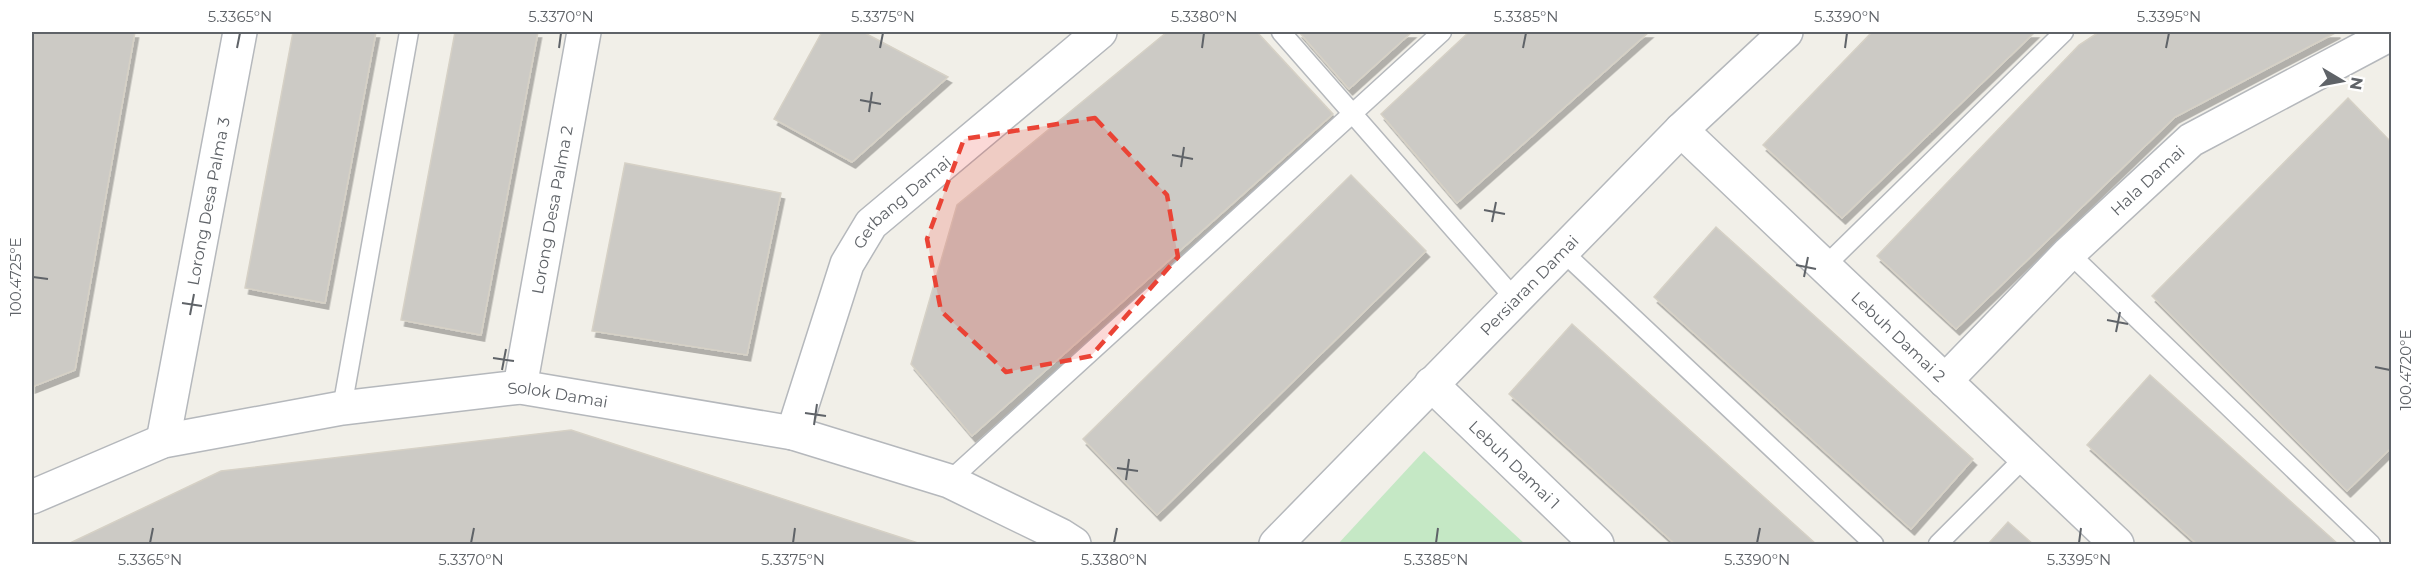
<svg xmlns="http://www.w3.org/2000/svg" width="2423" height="576" font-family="Montserrat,sans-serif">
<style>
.green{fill:#c5e8c5}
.building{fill:#cccac5;stroke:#d6d1c6;stroke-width:1.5;filter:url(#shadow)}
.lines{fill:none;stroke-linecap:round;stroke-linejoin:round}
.service-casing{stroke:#b5b8bc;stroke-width:21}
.minor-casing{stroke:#b5b8bc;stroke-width:36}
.service{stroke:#fff;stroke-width:18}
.minor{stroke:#fff;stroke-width:33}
.marked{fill:#ea4335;fill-opacity:0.2;stroke:#ea4335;stroke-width:4.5;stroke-dasharray:12 8;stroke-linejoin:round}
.ticks{fill:none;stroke:#5f6368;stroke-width:2}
.labels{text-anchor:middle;stroke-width:4.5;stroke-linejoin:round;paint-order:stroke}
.street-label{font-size:16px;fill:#5f6368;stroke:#fff}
.neatline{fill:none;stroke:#5f6368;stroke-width:2}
.ticks-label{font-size:15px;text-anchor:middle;fill:#5f6368}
</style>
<defs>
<filter id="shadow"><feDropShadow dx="3.5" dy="6" stdDeviation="0" flood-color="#0004"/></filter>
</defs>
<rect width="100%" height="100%" fill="#f1efe8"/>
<!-- green -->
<polygon class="green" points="1424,451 1525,544 1338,544"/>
<!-- building -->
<g class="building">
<polygon points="32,32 135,32 75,370 32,387"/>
<polygon points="293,32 376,32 325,303 245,288"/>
<polygon points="455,32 538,32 481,335 401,320"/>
<polygon points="822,32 863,32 948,77 852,162 774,119"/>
<polygon points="1167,32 1257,32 1333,114 972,436 911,364 957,205"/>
<polygon points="1299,32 1412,32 1349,89"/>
<polygon points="1469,32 1649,32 1457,203 1381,114"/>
<polygon points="1872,32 2035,32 1842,218 1763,145"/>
<polygon points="2099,32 2337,32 2175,117 1956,329 1877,256 2079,45"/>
<polygon points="2348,98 2392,143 2392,447 2347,491 2152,296"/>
<polygon points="625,163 781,193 747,355 592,331"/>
<polygon points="1351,175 1426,251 1157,515 1083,439"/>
<polygon points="1716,227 1973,459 1911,529 1654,297"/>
<polygon points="1572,324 1816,544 1675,544 1509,394"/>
<polygon points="2150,375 2338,544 2197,544 2087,445"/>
<polygon points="571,430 921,544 68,544 221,471"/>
<polygon points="2008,522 2033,544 1988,544"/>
</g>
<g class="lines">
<defs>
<g id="service">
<polyline points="1281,32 1515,299"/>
<polyline points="1562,251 1874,544"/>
<polyline points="2069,253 2371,544"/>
<polyline points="1825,266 2064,32"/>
<polyline points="342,408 409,32"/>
<polyline points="949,481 1442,32"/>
<polyline points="1938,544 2025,457"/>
</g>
<g id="minor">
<path id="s1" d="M1681,130L2117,544"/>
<path id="s2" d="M1945,381L2069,253L2191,140L2383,38L2392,36"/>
<path id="s3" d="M1431,384L1597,544"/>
<path id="s4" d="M520,387L584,32"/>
<path id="s5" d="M793,433L847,264L871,224L1100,32"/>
<path id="s6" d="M163,441L240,32"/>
<path id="s7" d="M32,497L163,441L342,408L520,387L793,433L949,481L1060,535L1074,544"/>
<path id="s8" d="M1276,544L1681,130L1786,32"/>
</g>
</defs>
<!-- service casing -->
<use href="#service" class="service-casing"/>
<!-- minor casing -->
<use href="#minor" class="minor-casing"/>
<!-- service -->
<use href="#service" class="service"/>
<!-- minor -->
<use href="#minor" class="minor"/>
</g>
<!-- marked area -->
<path class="marked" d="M1095,118L1167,195L1178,257L1091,356L1006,372L941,311L927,239L964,139Z"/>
<!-- ticks -->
<path class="ticks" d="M237,48L240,33M559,48L561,33M880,48L883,33M1202,48L1204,33M1523,48L1526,33M1845,48L1847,33M2166,48L2169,33M860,100L881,104M869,112L872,92M1172,155L1193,159M1181,167L1184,147M1484,210L1505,214M1492,222L1496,202M1796,265L1816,269M33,277L48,279M1804,277L1808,257M182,303L202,306M190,315L194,294M2107,320L2128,324M2116,332L2120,312M493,358L514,361M2375,367L2390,370M502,370L506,349M805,413L826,416M814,425L817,404M1117,468L1138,471M1126,480L1129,459M150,543L153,528M471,543L474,528M793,543L795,528M1114,543L1117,528M1436,543L1438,528M1757,543L1760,528M2079,543L2081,528"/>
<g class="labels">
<!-- street labels -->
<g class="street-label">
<text dy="6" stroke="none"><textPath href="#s2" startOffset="285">Hala Damai</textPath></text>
<text dy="6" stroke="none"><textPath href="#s6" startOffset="244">Lorong Desa Palma 3</textPath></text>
<text dy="6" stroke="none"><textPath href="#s5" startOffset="261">Gerbang Damai</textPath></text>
<text dy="6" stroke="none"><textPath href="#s4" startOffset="180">Lorong Desa Palma 2</textPath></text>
<text dy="6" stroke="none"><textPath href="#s8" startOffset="362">Persiaran Damai</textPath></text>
<text dy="6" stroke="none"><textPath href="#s1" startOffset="300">Lebuh Damai 2</textPath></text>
<text dy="6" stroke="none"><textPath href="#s7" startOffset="542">Solok Damai</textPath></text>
<text dy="6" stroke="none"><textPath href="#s3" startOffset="116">Lebuh Damai 1</textPath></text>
</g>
</g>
<!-- border -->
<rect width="2423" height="576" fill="none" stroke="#ffffff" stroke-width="66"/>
<!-- north arrow -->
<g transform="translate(2342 81) rotate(100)" stroke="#ffffff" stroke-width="4.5" paint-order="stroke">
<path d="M0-4.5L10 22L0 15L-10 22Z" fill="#5f6368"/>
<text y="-9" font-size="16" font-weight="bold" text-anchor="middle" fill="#5f6368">N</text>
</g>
<rect x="33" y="33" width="2357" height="510" class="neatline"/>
<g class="ticks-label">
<text x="240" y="22">5.3365°N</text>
<text x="561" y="22">5.3370°N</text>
<text x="883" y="22">5.3375°N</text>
<text x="1204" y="22">5.3380°N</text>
<text x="1526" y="22">5.3385°N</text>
<text x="1847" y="22">5.3390°N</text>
<text x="2169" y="22">5.3395°N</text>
<text transform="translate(16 277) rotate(-90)" y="5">100.4725°E</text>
<text transform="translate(2406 370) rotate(-90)" y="5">100.4720°E</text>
<text x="150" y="565">5.3365°N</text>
<text x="471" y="565">5.3370°N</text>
<text x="793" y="565">5.3375°N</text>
<text x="1114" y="565">5.3380°N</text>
<text x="1436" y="565">5.3385°N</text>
<text x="1757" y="565">5.3390°N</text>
<text x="2079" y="565">5.3395°N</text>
</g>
</svg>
